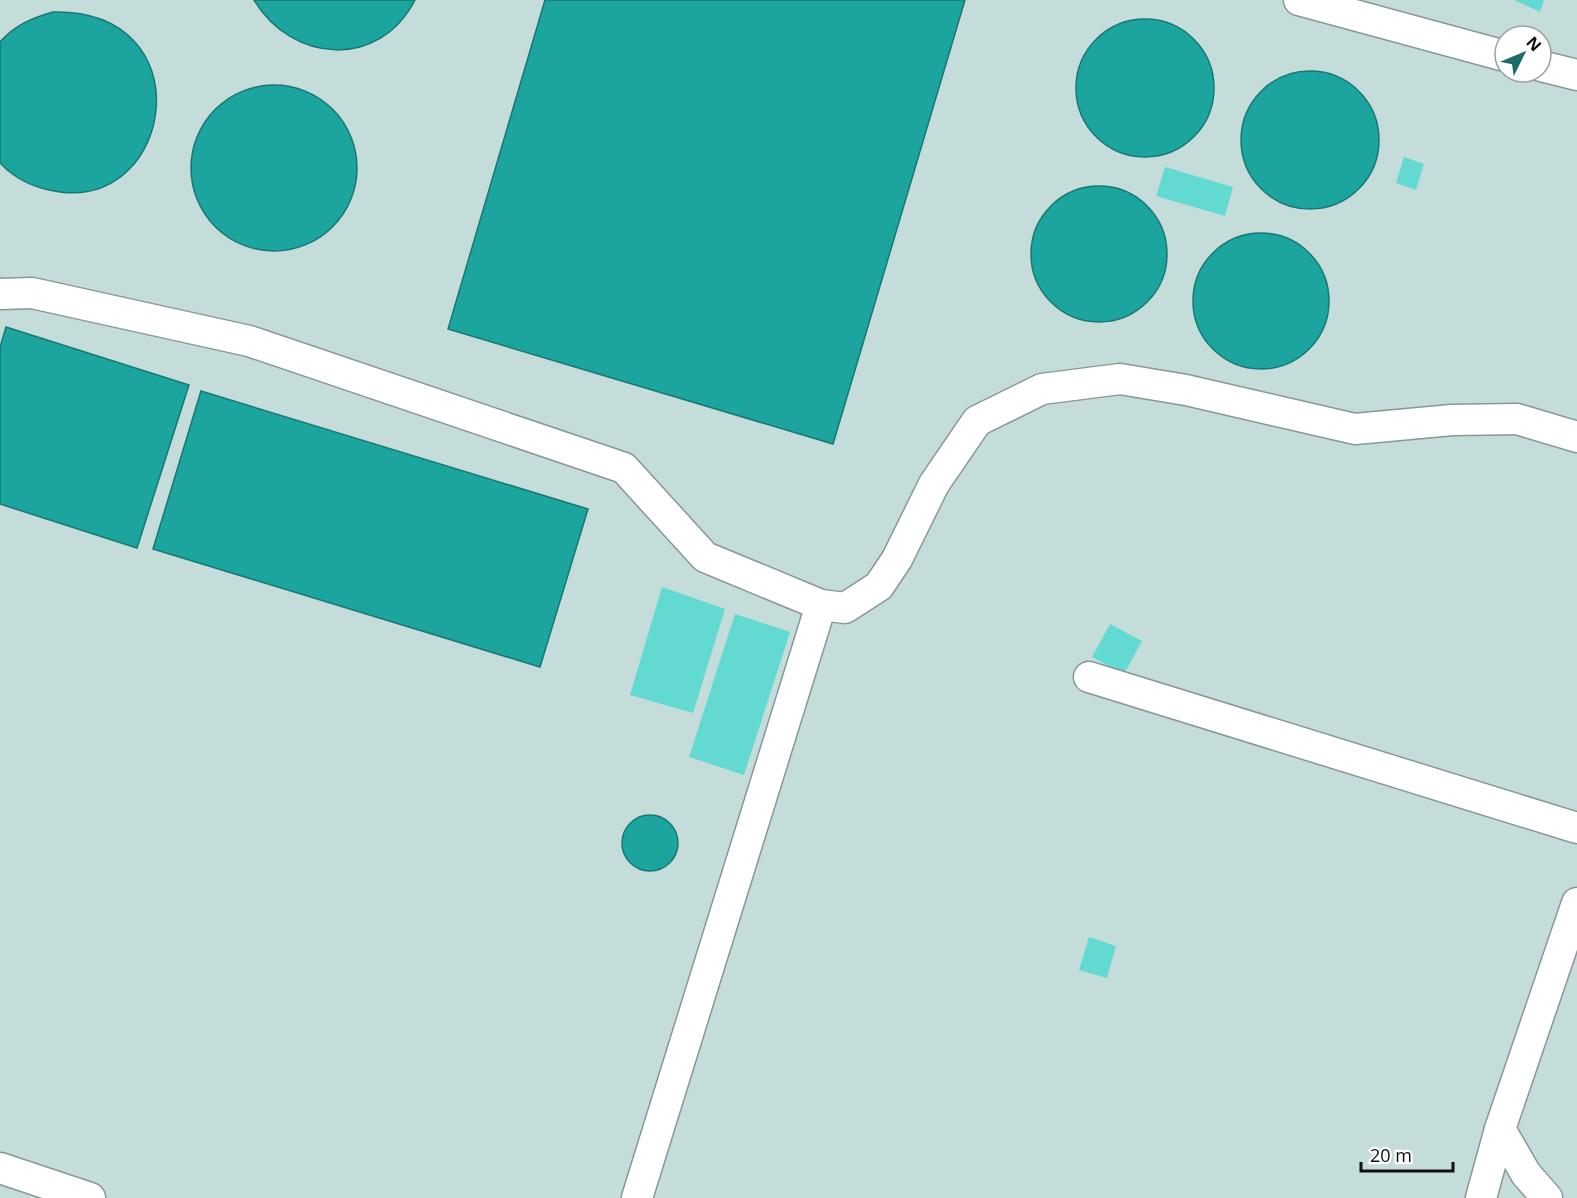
<svg xmlns="http://www.w3.org/2000/svg" width="1577" height="1198" font-family="'Open Sans',sans-serif">
<style>
.built{fill:#c4dcda;fill-rule:evenodd}
.water{fill:#1ca59e;stroke:#177873;stroke-width:1.5}
.building{fill:#62dad2}
.lines{fill:none;stroke-linecap:round;stroke-linejoin:round}
.minor-casing{stroke:#899796;stroke-width:33}
.minor{stroke:#fff;stroke-width:30}
</style>
<rect width="100%" height="100%" fill="#dae9e8"/>
<!-- built -->
<path class="built" d="M0,0H1577V1198H0ZM1505,36H1541V72H1505Z"/>
<!-- water -->
<g class="water">
<path d="M254,0H415C379,70 292,63 254,0Z"/>
<polygon points="545,0 965,0 833,444 448,329"/>
<path d="M53,12C204,9 175,207 60,192C37,189 16,180 0,163V42C15,25 32,18 53,12Z"/>
<circle cx="1145" cy="88" r="69"/>
<circle cx="1310" cy="140" r="69"/>
<circle cx="274" cy="168" r="83"/>
<circle cx="1099" cy="254" r="68"/>
<circle cx="1261" cy="301" r="68"/>
<polygon points="6,327 189,385 137,548 0,504 0,347"/>
<polygon points="201,391 588,509 540,667 153,549"/>
<circle cx="650" cy="843" r="28"/>
</g>
<!-- building -->
<g class="building">
<polygon points="1514,0 1544,0 1540,12"/>
<polygon points="1404,157 1424,164 1416,190 1396,183"/>
<polygon points="1165,167 1233,187 1225,216 1156,196"/>
<polygon points="662,587 725,609 693,713 630,695"/>
<polygon points="735,614 790,632 744,775 689,757"/>
<polygon points="1110,624 1142,641 1124,674 1092,657"/>
<polygon points="1089,937 1116,946 1107,978 1079,970"/>
</g>
<g class="lines">
<defs>
<g id="minor">
<polyline points="1299,0 1505,56"/>
<polyline points="1541,66 1577,75"/>
<polyline points="0,294 32,293 249,341 624,468 705,557 821,605 637,1198"/>
<polyline points="821,605 845,608 879,586 897,559 934,484 977,421 1042,389 1120,379 1186,390 1355,429 1452,420 1517,419 1577,437"/>
<polyline points="1089,677 1577,828"/>
<polyline points="1500,1129 1526,1174 1547,1198"/>
<polyline points="0,1168 90,1198"/>
<polyline points="1481,1198 1500,1129 1577,903"/>
</g>
</defs>
<!-- minor casing -->
<use href="#minor" class="minor-casing"/>
<!-- minor -->
<use href="#minor" class="minor"/>
</g>
<!-- north arrow -->
<g transform="translate(1523 54) rotate(47)"><circle r="28" fill="#ffffff" stroke="#9d9f9f" stroke-width="1.5"/>
<path d="M0-4.5L10 22L0 15L-10 22Z" fill="#1e6a66"/>
<text y="-9" font-size="16" font-weight="bold" text-anchor="middle" fill="#0b1010">N</text>
</g>
<!-- scale -->
<path d="M1361 1162v9h92v-9" fill="none" stroke="#0b1010" stroke-width="3"/>
<text x="1370" y="1162" font-size="18" fill="#0b1010" stroke="#ffffff" stroke-width="4.5" paint-order="stroke">20 m</text>
</svg>
